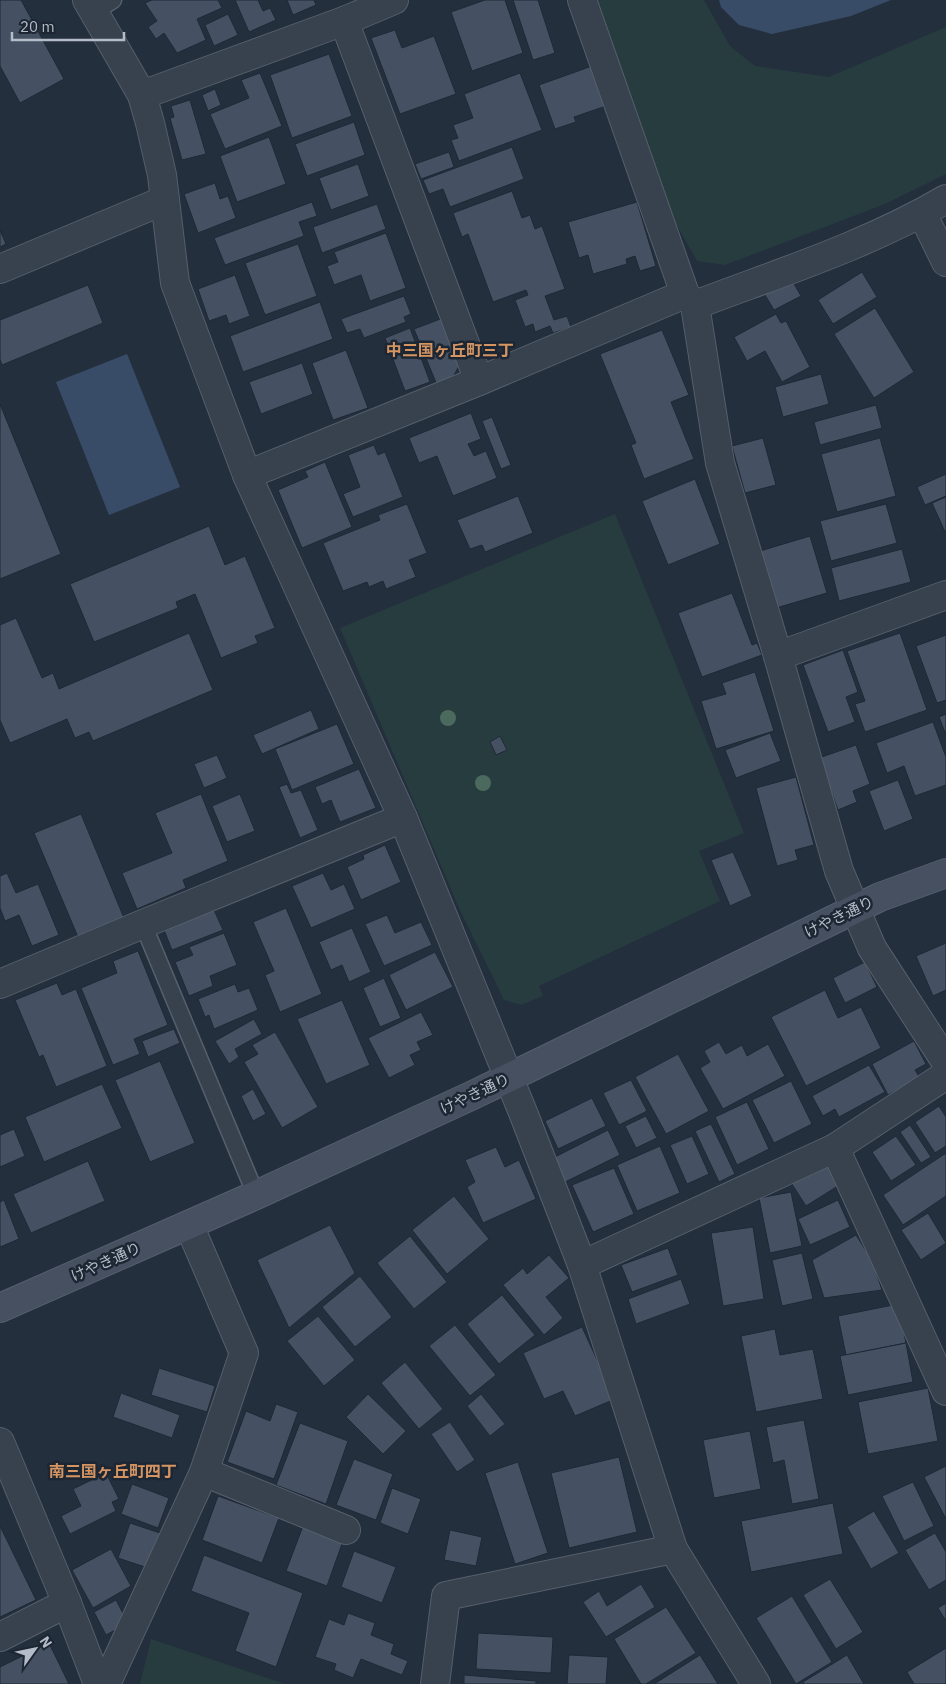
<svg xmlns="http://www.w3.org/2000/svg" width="946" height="1684" font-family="'IBM Plex Sans','Noto Sans JP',sans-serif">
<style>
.green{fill:#263c3f}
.water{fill:#394c67}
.building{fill:#455162;stroke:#1f2835}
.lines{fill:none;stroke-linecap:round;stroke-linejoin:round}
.lane-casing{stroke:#565f6c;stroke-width:19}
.street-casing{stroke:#565f6c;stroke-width:30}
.secondary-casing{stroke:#565f6c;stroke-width:30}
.lane{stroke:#38414e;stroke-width:16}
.street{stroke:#38414e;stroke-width:28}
.secondary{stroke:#465061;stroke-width:28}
.tree{fill:#4b6a5d}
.labels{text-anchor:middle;stroke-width:5;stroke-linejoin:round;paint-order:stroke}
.street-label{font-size:15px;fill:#b4bcc9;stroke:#1d2633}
.neighbourhood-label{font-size:16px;font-weight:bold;fill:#d59563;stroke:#1d2633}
</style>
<rect width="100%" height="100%" fill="#242f3e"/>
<!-- green -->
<g class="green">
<polygon points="597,0 704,0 730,46 755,66 829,77 946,27 946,174 885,204 725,265 697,261 671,215 653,176"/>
<polygon points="615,514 744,833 699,851 720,901 539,986 543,996 521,1005 504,1000 459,908 340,628"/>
<polygon points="151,1639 285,1684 140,1684"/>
</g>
<!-- water -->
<g class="water">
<polygon points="719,0 891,0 851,16 772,34 739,25 721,7"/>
<polygon points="127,354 180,487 109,515 56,382"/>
</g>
<!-- building -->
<g class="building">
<polygon points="0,0 21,0 64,79 20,103 0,66"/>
<polygon points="152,0 218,0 222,8 197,19 206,40 177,53 164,33 156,39 148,27 157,21 145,3"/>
<polygon points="235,0 258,0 263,11 270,8 276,20 249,32"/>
<polygon points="287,0 314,0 316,5 293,15"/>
<polygon points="485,0 505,0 523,53 472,71 451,12"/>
<polygon points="513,0 538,0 555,53 533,60"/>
<polygon points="228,14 238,35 214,46 205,25"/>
<polygon points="395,30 402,48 434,36 456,94 400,114 371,38"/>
<polygon points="329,54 352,116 292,138 270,75"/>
<polygon points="592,66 606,106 574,117 576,122 555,129 539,85"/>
<polygon points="260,73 282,126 225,149 210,114 249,98 241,80"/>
<polygon points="520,73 542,130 459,161 451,140 458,138 453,125 473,118 464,94"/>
<polygon points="215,89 221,105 208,111 202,95"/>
<polygon points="190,100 206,154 182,160 170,118 174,117 171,106"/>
<polygon points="354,122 365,155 307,176 295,144"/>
<polygon points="269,137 286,184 237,202 220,156"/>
<polygon points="512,147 524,179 450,207 443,189 429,194 423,180"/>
<polygon points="449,152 454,167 421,179 415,164"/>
<polygon points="358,164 369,196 331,210 319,178"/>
<polygon points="215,183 220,199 228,196 236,218 198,233 184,194"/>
<polygon points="512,191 522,218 530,215 535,229 542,226 565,289 545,296 554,320 567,316 571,327 553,333 550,326 535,332 533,324 525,327 515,300 528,295 526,290 493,302 468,234 462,237 453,213"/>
<polygon points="312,202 317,216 299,222 304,236 225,265 214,238"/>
<polygon points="637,202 656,266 640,271 635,256 626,259 627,264 593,274 588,255 579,258 568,222"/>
<polygon points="377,204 386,229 322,253 313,227"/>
<polygon points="0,230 6,244 0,247"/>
<polygon points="386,233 406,288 370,301 361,275 334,285 327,266 338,262 334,252"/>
<polygon points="298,244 317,296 265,315 245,263"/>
<polygon points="862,272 877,297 833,324 818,300"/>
<polygon points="235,275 250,316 229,324 226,315 209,321 198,289"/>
<polygon points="789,275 801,296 774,310 762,290"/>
<polygon points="88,285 103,323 2,365 0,359 0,320"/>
<polygon points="404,296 411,314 404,317 406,322 364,338 360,329 347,333 341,319"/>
<polygon points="320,302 333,339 243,372 230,336"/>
<polygon points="875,308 914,372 874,398 834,334"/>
<polygon points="776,314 781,323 786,321 810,367 782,382 765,351 747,361 734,337"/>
<polygon points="443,318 461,362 452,379 437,385 414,329"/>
<polygon points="410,328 430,382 405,391 385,338"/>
<polygon points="662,330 689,395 671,402 694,459 644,479 631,445 636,443 600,354"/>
<polygon points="346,350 368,408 333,420 312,363"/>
<polygon points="302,363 313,394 261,414 249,382"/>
<polygon points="821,374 829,404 783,417 775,387"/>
<polygon points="0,404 61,554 0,579"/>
<polygon points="876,405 882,428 820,445 814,422"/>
<polygon points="471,413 481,439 468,444 474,456 486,451 497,478 453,496 437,456 419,463 409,438"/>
<polygon points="492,417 511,465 501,469 482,421"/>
<polygon points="763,438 776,485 745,493 732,446"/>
<polygon points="880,438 896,496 837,512 821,454"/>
<polygon points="374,445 378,455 385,452 403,497 353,517 343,494 360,487 348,455"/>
<polygon points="325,462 352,527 302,548 278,490 308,477 305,471"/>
<polygon points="946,474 946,496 925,505 917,487"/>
<polygon points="695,479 720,544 668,565 642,501"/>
<polygon points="518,496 533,533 485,552 482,545 470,549 457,520"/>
<polygon points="946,497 946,534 932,503"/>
<polygon points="407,504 427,553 409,560 416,577 386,589 383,581 369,587 367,582 343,591 323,543 380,520 378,515"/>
<polygon points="886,504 897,543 831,561 820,521"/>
<polygon points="209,526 225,565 245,556 275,628 255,636 258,643 221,658 195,594 176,602 178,608 94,642 70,584"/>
<polygon points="810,536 827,593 776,608 760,551"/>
<polygon points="902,549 911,582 839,601 831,568"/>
<polygon points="732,593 752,645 757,643 762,655 702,677 678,613"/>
<polygon points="16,618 42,678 53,673 59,689 189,633 213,690 93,741 89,732 75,738 67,719 10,743 0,720 0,625"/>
<polygon points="900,633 927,710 865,732 855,704 865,701 847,651"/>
<polygon points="946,635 946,700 937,703 916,646"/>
<polygon points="843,650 858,692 846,697 855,722 828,732 803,665"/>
<polygon points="755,672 774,731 716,749 701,701 726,694 722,683"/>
<polygon points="311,710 319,729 262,754 253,735"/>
<polygon points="946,714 946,735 939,717"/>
<polygon points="933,722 946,757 946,785 915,796 904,766 887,773 876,743"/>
<polygon points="337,724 354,764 292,790 275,749"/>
<polygon points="770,733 781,761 736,778 725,750"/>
<polygon points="500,736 507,750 496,755 490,742"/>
<polygon points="856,745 870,784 853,791 857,802 838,810 819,758"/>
<polygon points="217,755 227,778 204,788 194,764"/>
<polygon points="359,769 376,808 340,822 331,800 322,804 315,787"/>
<polygon points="796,777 814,845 795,850 798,860 777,866 756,788"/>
<polygon points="898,780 913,819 884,831 869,791"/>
<polygon points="287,784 291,793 301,790 318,830 300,838 279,787"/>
<polygon points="201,794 228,861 183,880 186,888 137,909 122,873 172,853 155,813"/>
<polygon points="240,794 255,831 227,842 212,806"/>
<polygon points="81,814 124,918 78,937 34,833"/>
<polygon points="385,845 401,882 361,900 347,867 364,859 363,855"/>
<polygon points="733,852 752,896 730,906 711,860"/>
<polygon points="7,873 16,893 38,884 59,935 32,946 19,915 5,921 0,908 0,876"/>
<polygon points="323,873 331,890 344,884 355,909 311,928 292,886"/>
<polygon points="286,908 322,994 280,1012 265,975 274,971 253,922"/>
<polygon points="214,910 223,930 172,950 164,930"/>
<polygon points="387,915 395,933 421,922 432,945 384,966 365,924"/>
<polygon points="352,928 371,972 349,982 342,965 331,970 319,942"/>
<polygon points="224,933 237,965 210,976 213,986 189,996 175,962 193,955 189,947"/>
<polygon points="946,943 946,990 933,996 916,956"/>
<polygon points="138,951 168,1025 134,1039 140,1054 113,1065 81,988 117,973 113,961"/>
<polygon points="435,952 453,987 406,1010 389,975"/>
<polygon points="865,962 877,987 845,1003 833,978"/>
<polygon points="384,978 401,1018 380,1027 363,988"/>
<polygon points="57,983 62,995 76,989 107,1066 56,1087 43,1055 39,1057 15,1000"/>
<polygon points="235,984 238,992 249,988 258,1010 214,1029 209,1015 205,1017 198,999"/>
<polygon points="825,990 838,1018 861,1007 881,1048 806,1086 771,1017"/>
<polygon points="342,1000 370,1065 326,1084 297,1019"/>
<polygon points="421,1012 433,1035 417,1042 421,1050 410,1055 415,1065 389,1078 368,1038"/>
<polygon points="254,1019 262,1034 235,1049 239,1057 229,1064 215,1041"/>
<polygon points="174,1029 180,1043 148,1057 142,1041"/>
<polygon points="275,1032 318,1107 282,1128 244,1062 258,1054 252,1045"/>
<polygon points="914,1041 926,1064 915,1070 920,1078 888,1095 872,1064"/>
<polygon points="719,1042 726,1054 742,1045 747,1056 768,1044 785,1076 723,1109 700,1068 710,1062 704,1051"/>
<polygon points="678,1054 709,1111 666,1134 635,1077"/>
<polygon points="160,1061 195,1143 150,1162 115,1080"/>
<polygon points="869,1065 885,1092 839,1117 835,1109 823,1116 812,1096"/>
<polygon points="631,1080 647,1111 619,1125 603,1093"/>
<polygon points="791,1081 812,1124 774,1143 752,1100"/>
<polygon points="102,1084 122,1128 44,1162 25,1117"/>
<polygon points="253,1089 266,1114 253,1121 241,1096"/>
<polygon points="592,1098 606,1126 558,1149 545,1121"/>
<polygon points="747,1102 769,1149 737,1165 715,1117"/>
<polygon points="939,1106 946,1117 946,1146 935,1153 915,1122"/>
<polygon points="646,1116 657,1138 636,1148 625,1126"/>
<polygon points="711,1124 735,1174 719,1182 695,1131"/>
<polygon points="910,1125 931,1157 921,1163 900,1132"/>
<polygon points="14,1129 25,1156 0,1167 0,1135"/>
<polygon points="608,1130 620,1155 565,1182 553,1158"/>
<polygon points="692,1136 709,1174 687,1184 670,1145"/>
<polygon points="896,1136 916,1165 891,1181 872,1152"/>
<polygon points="660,1146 680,1193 637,1211 617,1165"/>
<polygon points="496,1147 505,1167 519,1160 536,1199 483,1223 467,1187 475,1182 465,1160"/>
<polygon points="946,1153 946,1196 903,1225 883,1195"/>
<polygon points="825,1159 841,1184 806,1206 790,1181"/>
<polygon points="88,1161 105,1201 31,1233 13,1194"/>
<polygon points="614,1168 634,1214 593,1232 572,1185"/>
<polygon points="791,1192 802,1246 770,1253 759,1198"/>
<polygon points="454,1196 489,1239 447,1274 412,1230"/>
<polygon points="4,1200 19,1239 0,1247 0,1202"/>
<polygon points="838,1200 850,1227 810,1245 798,1219"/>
<polygon points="928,1213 946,1243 921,1260 901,1230"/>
<polygon points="330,1225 355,1273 289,1328 257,1260"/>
<polygon points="753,1227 764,1299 723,1306 711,1233"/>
<polygon points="856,1235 872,1260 882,1290 824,1298 812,1260"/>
<polygon points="410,1236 447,1282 414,1309 377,1263"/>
<polygon points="668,1248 678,1275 632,1292 621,1265"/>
<polygon points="802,1253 813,1299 782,1306 772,1260"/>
<polygon points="549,1255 569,1278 546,1297 563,1318 544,1335 503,1285 523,1268 527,1274"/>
<polygon points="360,1276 392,1317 355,1347 322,1307"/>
<polygon points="681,1279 690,1304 636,1324 628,1299"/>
<polygon points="502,1295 535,1335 499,1364 467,1324"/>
<polygon points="898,1304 906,1343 846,1355 838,1316"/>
<polygon points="318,1316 355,1360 324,1386 287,1341"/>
<polygon points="455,1325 496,1375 470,1396 429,1346"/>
<polygon points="582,1327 615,1399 575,1416 563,1391 544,1399 523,1353"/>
<polygon points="775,1329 780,1355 813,1349 823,1399 756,1412 741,1336"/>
<polygon points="906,1343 913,1382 848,1395 840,1356"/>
<polygon points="405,1362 443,1409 419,1429 381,1383"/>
<polygon points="159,1368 215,1386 207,1412 151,1395"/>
<polygon points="928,1388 938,1441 868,1454 858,1402"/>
<polygon points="121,1393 180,1415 172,1438 113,1417"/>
<polygon points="368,1394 406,1431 383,1454 346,1417"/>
<polygon points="481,1394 505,1424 490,1436 467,1406"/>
<polygon points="276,1404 298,1412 274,1479 227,1462 246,1411 270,1421"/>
<polygon points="804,1420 819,1499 792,1504 784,1460 773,1463 766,1427"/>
<polygon points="450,1422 475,1460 457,1472 431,1434"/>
<polygon points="300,1423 348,1441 326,1504 276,1485"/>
<polygon points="750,1431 761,1489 714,1498 703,1440"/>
<polygon points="619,1457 637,1532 569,1548 551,1473"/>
<polygon points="354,1459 393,1474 376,1520 336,1505"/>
<polygon points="518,1462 548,1553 515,1564 485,1473"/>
<polygon points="946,1466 946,1519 924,1477"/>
<polygon points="106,1473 119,1499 112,1502 116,1511 70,1534 61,1516 81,1506 73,1489"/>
<polygon points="913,1482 934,1526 904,1541 882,1496"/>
<polygon points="132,1484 169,1498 158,1528 121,1514"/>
<polygon points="392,1488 421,1499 408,1534 380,1523"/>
<polygon points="218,1496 279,1518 262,1563 202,1540"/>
<polygon points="833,1503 843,1554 751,1572 741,1521"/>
<polygon points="874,1511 899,1553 871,1569 847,1527"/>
<polygon points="130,1523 166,1535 154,1570 118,1558"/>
<polygon points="0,1526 36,1600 0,1617"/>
<polygon points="303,1526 343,1541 327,1586 286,1571"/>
<polygon points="450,1530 482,1537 476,1566 444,1560"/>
<polygon points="935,1533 946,1552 946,1580 929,1590 905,1550"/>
<polygon points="111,1549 131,1586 93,1608 72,1570"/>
<polygon points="354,1551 396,1567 382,1603 341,1587"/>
<polygon points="204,1555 303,1593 276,1667 235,1651 249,1613 191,1591"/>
<polygon points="830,1579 863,1632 836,1649 803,1595"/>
<polygon points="641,1584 655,1607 606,1637 583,1602 599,1591 607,1606"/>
<polygon points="792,1596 832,1662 796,1684 756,1618"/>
<polygon points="116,1600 128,1623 106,1635 94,1612"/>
<polygon points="946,1603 946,1621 938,1608"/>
<polygon points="666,1607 696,1653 646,1684 641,1684 614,1639"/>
<polygon points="348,1613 375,1623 371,1635 394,1644 391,1654 408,1661 402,1675 361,1659 353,1678 334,1670 336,1664 315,1657 329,1619 344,1625"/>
<polygon points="478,1633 553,1637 551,1673 476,1669"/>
<polygon points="49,1643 69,1684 0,1684 0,1667"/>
<polygon points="946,1648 946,1684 914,1684 907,1672"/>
<polygon points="569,1655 608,1657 606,1684 567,1684"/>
<polygon points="700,1655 718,1684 654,1684"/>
<polygon points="847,1655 864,1684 804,1684 803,1682"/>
<polygon points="464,1675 536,1681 536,1684 464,1684"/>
</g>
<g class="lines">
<defs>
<g id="lane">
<polyline points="94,12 113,0"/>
<polyline points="143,924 256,1195"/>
</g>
<g id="street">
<polyline points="87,0 142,95 150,123 162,175 175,283 247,475 403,818 524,1115 582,1265 673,1549 756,1684"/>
<path d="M582,0L685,294L695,305C779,273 868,245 946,199"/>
<polyline points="344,21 479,381"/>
<polyline points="142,95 344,21 394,0"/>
<polyline points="922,213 946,262"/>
<polyline points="0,269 165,200"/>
<polyline points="695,305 720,463 778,656 839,871 872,948 946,1062"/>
<polyline points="247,475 479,381 685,294"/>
<polyline points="778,656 946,595"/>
<polyline points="0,984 143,924 403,818"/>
<polyline points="835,1148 946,1391"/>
<polyline points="582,1265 835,1148 946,1075"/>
<polyline points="0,1442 67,1603 98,1684"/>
<polyline points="204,1472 346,1530"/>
<polyline points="0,1637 67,1603"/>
<polyline points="106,1684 204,1472 244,1353 189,1225"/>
<polyline points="435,1684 446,1596 673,1549"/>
</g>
<polyline id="secondary" points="0,1308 256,1195 473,1095 880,897 946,873"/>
</defs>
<!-- lane casing -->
<use href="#lane" class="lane-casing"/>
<!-- street casing -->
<use href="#street" class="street-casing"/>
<!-- secondary casing -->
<use href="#secondary" class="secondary-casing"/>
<!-- lane -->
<use href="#lane" class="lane"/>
<!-- street -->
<use href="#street" class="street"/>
<!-- secondary -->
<use href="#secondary" class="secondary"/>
</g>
<!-- trees -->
<g class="tree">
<circle cx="448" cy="718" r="8"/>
<circle cx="483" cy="783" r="8"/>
</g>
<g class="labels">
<!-- street labels -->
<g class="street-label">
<text transform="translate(839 917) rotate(-26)" y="5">けやき通り</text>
<text transform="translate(475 1094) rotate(-25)" y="5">けやき通り</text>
<text transform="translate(106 1262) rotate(-24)" y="5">けやき通り</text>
</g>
<!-- neighbourhood labels -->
<g class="neighbourhood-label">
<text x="450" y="356">中三国ヶ丘町三丁</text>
<text x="113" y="1477">南三国ヶ丘町四丁</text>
</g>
</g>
<!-- north arrow -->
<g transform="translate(35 1649) rotate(57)" stroke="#1d2633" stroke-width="4" paint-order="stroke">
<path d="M0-4L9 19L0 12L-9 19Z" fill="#b4bcc9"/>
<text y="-8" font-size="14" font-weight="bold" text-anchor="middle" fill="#b4bcc9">N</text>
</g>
<!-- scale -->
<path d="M12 32v8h112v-8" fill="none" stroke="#b4bcc9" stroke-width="2.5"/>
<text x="20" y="32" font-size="15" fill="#b4bcc9" stroke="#1d2633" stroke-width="4" paint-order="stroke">20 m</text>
</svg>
